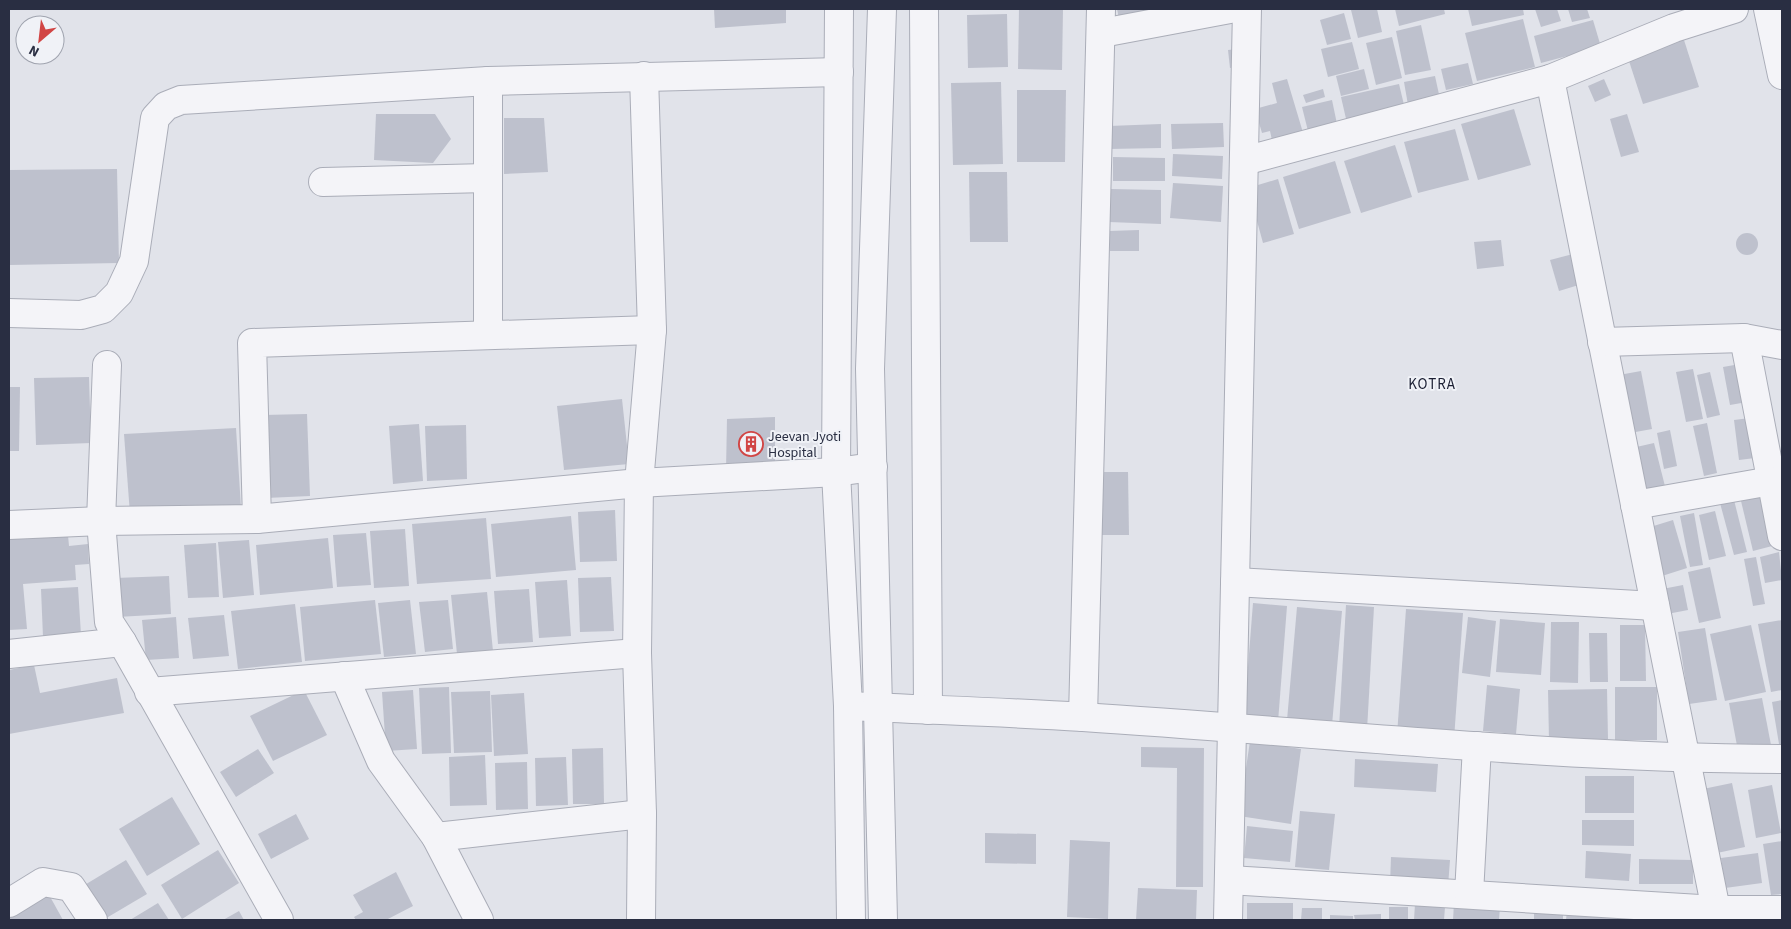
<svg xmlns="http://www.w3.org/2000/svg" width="1791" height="929" font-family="'Source Sans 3',sans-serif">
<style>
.building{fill:#bec1cd}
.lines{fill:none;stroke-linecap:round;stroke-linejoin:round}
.minor-casing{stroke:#aaadb8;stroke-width:30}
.tertiary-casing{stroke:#aaadb8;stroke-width:30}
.minor{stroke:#f4f4f8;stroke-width:28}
.tertiary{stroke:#f4f4f8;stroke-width:28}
.labels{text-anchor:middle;stroke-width:4;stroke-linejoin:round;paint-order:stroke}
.poi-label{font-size:14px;fill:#292e42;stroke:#f0f2f7;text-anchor:start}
.neighbourhood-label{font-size:15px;letter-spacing:1px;fill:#1b1f33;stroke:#f0f2f7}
</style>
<rect width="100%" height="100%" fill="#e1e3ea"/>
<!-- building -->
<g class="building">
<polygon points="714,9 786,9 786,23 715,28"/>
<polygon points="1019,9 1063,9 1062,70 1018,69"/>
<polygon points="1117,9 1175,9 1120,24"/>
<polygon points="1356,9 1377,9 1382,32 1358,38 1351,10"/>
<polygon points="1395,9 1444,9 1445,14 1399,26"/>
<polygon points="1468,9 1523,9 1524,15 1472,26"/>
<polygon points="1535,9 1557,9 1561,21 1541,27"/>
<polygon points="1568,9 1587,9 1590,18 1572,22"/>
<polygon points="1344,13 1351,39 1327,45 1320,20"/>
<polygon points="1007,14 1008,67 968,68 967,15"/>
<polygon points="1523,19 1535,67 1477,81 1465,33"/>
<polygon points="1593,20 1601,47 1541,63 1534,36"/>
<polygon points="1421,25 1431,70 1405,75 1396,31"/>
<polygon points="1392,37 1402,78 1376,85 1366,43"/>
<polygon points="1684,40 1699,87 1643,104 1628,58"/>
<polygon points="1352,42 1359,69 1328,77 1321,49"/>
<polygon points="1237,49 1239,67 1230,68 1228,50"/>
<polygon points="1468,63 1473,84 1446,90 1441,69"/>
<polygon points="1364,69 1369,89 1341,96 1336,76"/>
<polygon points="1435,76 1440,99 1408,105 1404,82"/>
<polygon points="1287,79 1304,136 1273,145 1270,131 1262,133 1255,109 1277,103 1272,83"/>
<polygon points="1604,79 1611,95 1595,102 1588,86"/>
<polygon points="1001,82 1003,164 953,165 951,83"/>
<polygon points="1399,84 1405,109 1347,123 1341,97"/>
<polygon points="1323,89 1325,97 1306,103 1303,95"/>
<polygon points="1017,90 1066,90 1065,162 1017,162"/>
<polygon points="1332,100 1337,124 1308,131 1302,107"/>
<polygon points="1514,109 1531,165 1478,180 1461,124"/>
<polygon points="376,114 435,114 451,139 433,163 374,160"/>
<polygon points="1627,114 1639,152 1621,157 1610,119"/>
<polygon points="504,118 544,118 548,172 504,174"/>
<polygon points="1223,123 1224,147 1172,149 1171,124"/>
<polygon points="1161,124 1161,148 1109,149 1109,126"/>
<polygon points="1455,129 1469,180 1418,193 1404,142"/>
<polygon points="1395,145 1412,197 1361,213 1344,161"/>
<polygon points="1173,154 1223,156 1222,179 1172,176"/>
<polygon points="1113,157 1165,158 1165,181 1113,181"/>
<polygon points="1335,161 1351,213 1299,229 1283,177"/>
<polygon points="117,169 119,263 9,265 9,170"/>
<polygon points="969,172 1007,172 1008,242 970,242"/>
<polygon points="1278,179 1294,234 1263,243 1248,188"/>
<polygon points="1173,183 1223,186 1221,222 1170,218"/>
<polygon points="1110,189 1161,190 1161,224 1109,222"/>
<polygon points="1139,230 1139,251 1110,251 1109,231"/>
<circle cx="1747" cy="244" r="11"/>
<polygon points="1501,240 1504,266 1477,269 1474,242"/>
<polygon points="1573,254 1582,284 1559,291 1550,260"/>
<polygon points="1740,364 1747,402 1730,405 1723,367"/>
<polygon points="1693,369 1703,419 1686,422 1676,372"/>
<polygon points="1641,371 1652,429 1630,433 1619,375"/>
<polygon points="1710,372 1720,415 1707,418 1697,375"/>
<polygon points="89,377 91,443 36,445 34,378"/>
<polygon points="9,387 20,387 19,451 9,451"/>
<polygon points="622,399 629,464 564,470 557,406"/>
<polygon points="307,414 310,496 266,498 263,415"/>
<polygon points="775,417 775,469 726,470 727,419"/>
<polygon points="1750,418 1755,458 1739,460 1734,420"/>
<polygon points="1707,423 1717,473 1704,476 1693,426"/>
<polygon points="419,424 423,481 393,484 389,426"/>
<polygon points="466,425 467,479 427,481 425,426"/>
<polygon points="236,428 241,508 130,514 124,434"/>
<polygon points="1670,430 1677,466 1664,469 1657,433"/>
<polygon points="1654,443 1666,490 1643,494 1632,448"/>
<polygon points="1101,472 1128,472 1129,535 1101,535"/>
<polygon points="1764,496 1776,545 1753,551 1741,501"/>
<polygon points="1734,500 1747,552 1734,555 1720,503"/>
<polygon points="615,510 617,561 580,562 578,512"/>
<polygon points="1715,511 1726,556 1709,560 1699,515"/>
<polygon points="1694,513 1703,565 1690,567 1680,516"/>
<polygon points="571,516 576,570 496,577 491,524"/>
<polygon points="486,518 491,579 417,584 412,524"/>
<polygon points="1673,520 1687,568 1662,576 1647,528"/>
<polygon points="67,525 69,546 88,544 89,564 75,565 76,580 23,584 27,629 9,630 9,529"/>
<polygon points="405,529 409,586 374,588 370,531"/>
<polygon points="366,533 371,585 337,587 333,535"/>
<polygon points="328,538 333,588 260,595 256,545"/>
<polygon points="249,540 254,595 223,598 218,542"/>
<polygon points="216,543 219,597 188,598 184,545"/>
<polygon points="1779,552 1782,580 1765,583 1760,557"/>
<polygon points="1756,557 1765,604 1753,606 1744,559"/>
<polygon points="1710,567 1721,618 1699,623 1688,572"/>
<polygon points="169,576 171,614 117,617 115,578"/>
<polygon points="611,577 614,631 580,632 578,578"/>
<polygon points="567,580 571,636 539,638 535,582"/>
<polygon points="1683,585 1688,610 1662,615 1657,590"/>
<polygon points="78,587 81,635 43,637 41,589"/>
<polygon points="529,589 533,642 498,644 494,591"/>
<polygon points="487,592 493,651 457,654 451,595"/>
<polygon points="375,600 381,654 305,661 300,607"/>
<polygon points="410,600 416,654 384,657 378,603"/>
<polygon points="448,600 453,649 425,652 419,602"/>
<polygon points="1253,603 1287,606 1278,722 1244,718"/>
<polygon points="295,604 302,662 238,669 231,611"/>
<polygon points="1346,605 1374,607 1367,730 1339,728"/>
<polygon points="1297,607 1342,611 1332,725 1287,720"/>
<polygon points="1406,609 1463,613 1454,739 1397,735"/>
<polygon points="224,615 229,656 193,659 188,618"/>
<polygon points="176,617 179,658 146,660 142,620"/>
<polygon points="1468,617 1496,621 1490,677 1462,673"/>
<polygon points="1500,619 1545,623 1541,675 1496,672"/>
<polygon points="1782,620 1782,690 1771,692 1758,624"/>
<polygon points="1551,622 1579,622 1578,683 1550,682"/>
<polygon points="1620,625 1645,625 1646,681 1620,681"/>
<polygon points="1751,625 1766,692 1725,701 1710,634"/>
<polygon points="1705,628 1717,700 1689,704 1678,632"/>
<polygon points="1589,633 1607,633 1608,682 1590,682"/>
<polygon points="34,665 40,693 117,678 124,713 9,734 9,670"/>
<polygon points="1487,685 1520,689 1516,734 1483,731"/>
<polygon points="449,687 451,753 422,754 419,688"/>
<rect x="1615" y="687" width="42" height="53"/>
<polygon points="1607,689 1608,739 1549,741 1548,690"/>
<polygon points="304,690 327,735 273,761 250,716"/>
<polygon points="413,690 417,749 386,751 382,692"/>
<polygon points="490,691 492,752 454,753 451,692"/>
<polygon points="524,693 528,754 494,756 491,695"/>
<polygon points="1762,698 1771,745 1738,751 1729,703"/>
<polygon points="1782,700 1782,755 1781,756 1772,702"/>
<polygon points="1250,741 1301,749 1291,824 1239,816"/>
<polygon points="1141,747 1204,748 1203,887 1176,887 1177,768 1141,767"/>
<polygon points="603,748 604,804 573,804 572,749"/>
<polygon points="258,749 274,773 236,797 220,772"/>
<polygon points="485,755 487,805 450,806 449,757"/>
<polygon points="566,757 568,805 536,806 535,758"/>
<polygon points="1355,759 1438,764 1436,792 1354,787"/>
<polygon points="527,762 528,809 496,810 495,763"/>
<rect x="1585" y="776" width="49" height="37"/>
<polygon points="1732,783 1745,847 1717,853 1703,789"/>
<polygon points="1772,785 1781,833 1756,838 1748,790"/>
<polygon points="172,797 200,844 147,876 119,829"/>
<polygon points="1300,811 1335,814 1329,870 1295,867"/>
<polygon points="296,814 309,839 271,859 258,834"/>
<polygon points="1582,820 1634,820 1634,846 1582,845"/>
<polygon points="1247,826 1293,831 1290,862 1244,858"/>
<polygon points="985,833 1036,834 1036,864 985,863"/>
<polygon points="1070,840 1110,842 1108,919 1067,917"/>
<polygon points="1782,841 1782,894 1771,895 1763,844"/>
<polygon points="218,850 239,883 182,919 161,885"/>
<polygon points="1586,851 1631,854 1629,881 1585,878"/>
<polygon points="1758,853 1762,883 1725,888 1721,858"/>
<polygon points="1391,857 1450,860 1448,886 1390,884"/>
<polygon points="1639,859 1693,860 1693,884 1639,884"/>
<polygon points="126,860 147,894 103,920 78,889"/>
<polygon points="396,872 413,906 386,920 356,920 354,917 363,912 353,895"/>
<polygon points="1138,888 1197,890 1196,920 1136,920"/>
<polygon points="48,893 63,920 9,920 9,915"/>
<polygon points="158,903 169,920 130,920"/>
<rect x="1247" y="903" width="46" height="17"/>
<polygon points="1454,903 1500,907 1499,920 1453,920"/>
<polygon points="1415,904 1445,907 1444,920 1414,920"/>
<polygon points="1534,906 1563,907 1563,920 1534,920"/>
<rect x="1389" y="907" width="19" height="13"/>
<polygon points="1302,908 1322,908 1322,920 1301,920"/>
<polygon points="1567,910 1616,912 1616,920 1566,920"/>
<polygon points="239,911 244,920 223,920"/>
<polygon points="1620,912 1649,913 1649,920 1620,920"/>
<polygon points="1381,914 1381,920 1355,920 1354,915"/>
<polygon points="1330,915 1353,916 1353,920 1330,920"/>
</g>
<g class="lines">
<defs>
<g id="minor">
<polyline points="924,9 928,710"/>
<polyline points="1768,9 1782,75"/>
<polyline points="1102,33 1230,9"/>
<polyline points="1550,79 1718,920"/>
<polyline points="488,81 488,335"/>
<polyline points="1244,161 1550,79 1674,28 1734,9"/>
<polyline points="323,182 487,178"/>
<polyline points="9,313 81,315 103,309 119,293 134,261 155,118 166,106 181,100 488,81 839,72"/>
<polyline points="1744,338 1782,536"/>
<polyline points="1602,342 1744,338 1782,345"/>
<polyline points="107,365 101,521 109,622 122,642 279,920"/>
<polyline points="1635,505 1771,481 1782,484"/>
<polyline points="257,519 252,343 652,330"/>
<polyline points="9,525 101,521 257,519 639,483 836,472 873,467"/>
<polyline points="1235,582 1655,606"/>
<polyline points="9,654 122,642"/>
<polyline points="344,676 381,761 436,837 479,920"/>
<polyline points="149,692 637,653"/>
<path d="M848,706C927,710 1005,712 1083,717C1316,732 1549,758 1782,759"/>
<polyline points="1083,717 1101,9"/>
<polyline points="436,837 642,814"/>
<polyline points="1229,880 1716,910 1782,910"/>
<polyline points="1469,894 1477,746"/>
<polyline points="9,903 43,882 71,887 93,920"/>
<polyline points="641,920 642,814 637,653 639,483 652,330 644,76"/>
<polyline points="1228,920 1247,9"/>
</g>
<g id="tertiary">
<polyline points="839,9 836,472 848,706 851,920"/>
<polyline points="882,9 870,369 883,920"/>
</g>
</defs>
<!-- minor casing -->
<use href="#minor" class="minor-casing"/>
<!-- tertiary casing -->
<use href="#tertiary" class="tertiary-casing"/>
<!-- minor -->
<use href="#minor" class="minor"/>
<!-- tertiary -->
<use href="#tertiary" class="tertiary"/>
</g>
<!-- icons -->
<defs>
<symbol id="building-ring" viewBox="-11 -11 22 22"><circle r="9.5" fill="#f0f2f7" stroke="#d14544" stroke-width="1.5"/><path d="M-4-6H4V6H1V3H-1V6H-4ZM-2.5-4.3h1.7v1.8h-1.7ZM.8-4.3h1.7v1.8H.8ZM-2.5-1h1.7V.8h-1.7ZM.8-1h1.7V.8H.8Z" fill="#d14544"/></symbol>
</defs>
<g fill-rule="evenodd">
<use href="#building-ring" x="737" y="430" width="28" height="28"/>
</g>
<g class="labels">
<!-- poi labels -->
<g class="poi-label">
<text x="768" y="441">Jeevan Jyoti<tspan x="768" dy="16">Hospital</tspan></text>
</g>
<!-- neighbourhood labels -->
<g class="neighbourhood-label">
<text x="1432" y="389">KOTRA</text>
</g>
</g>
<!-- border -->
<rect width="1791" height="929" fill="none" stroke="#292e42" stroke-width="20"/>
<!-- north arrow -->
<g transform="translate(40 40) rotate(208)"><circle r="24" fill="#f0f2f7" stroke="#a0a4af"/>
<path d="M0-4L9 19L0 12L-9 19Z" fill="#d14544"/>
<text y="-8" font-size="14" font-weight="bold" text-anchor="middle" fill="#292e42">N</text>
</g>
</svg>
